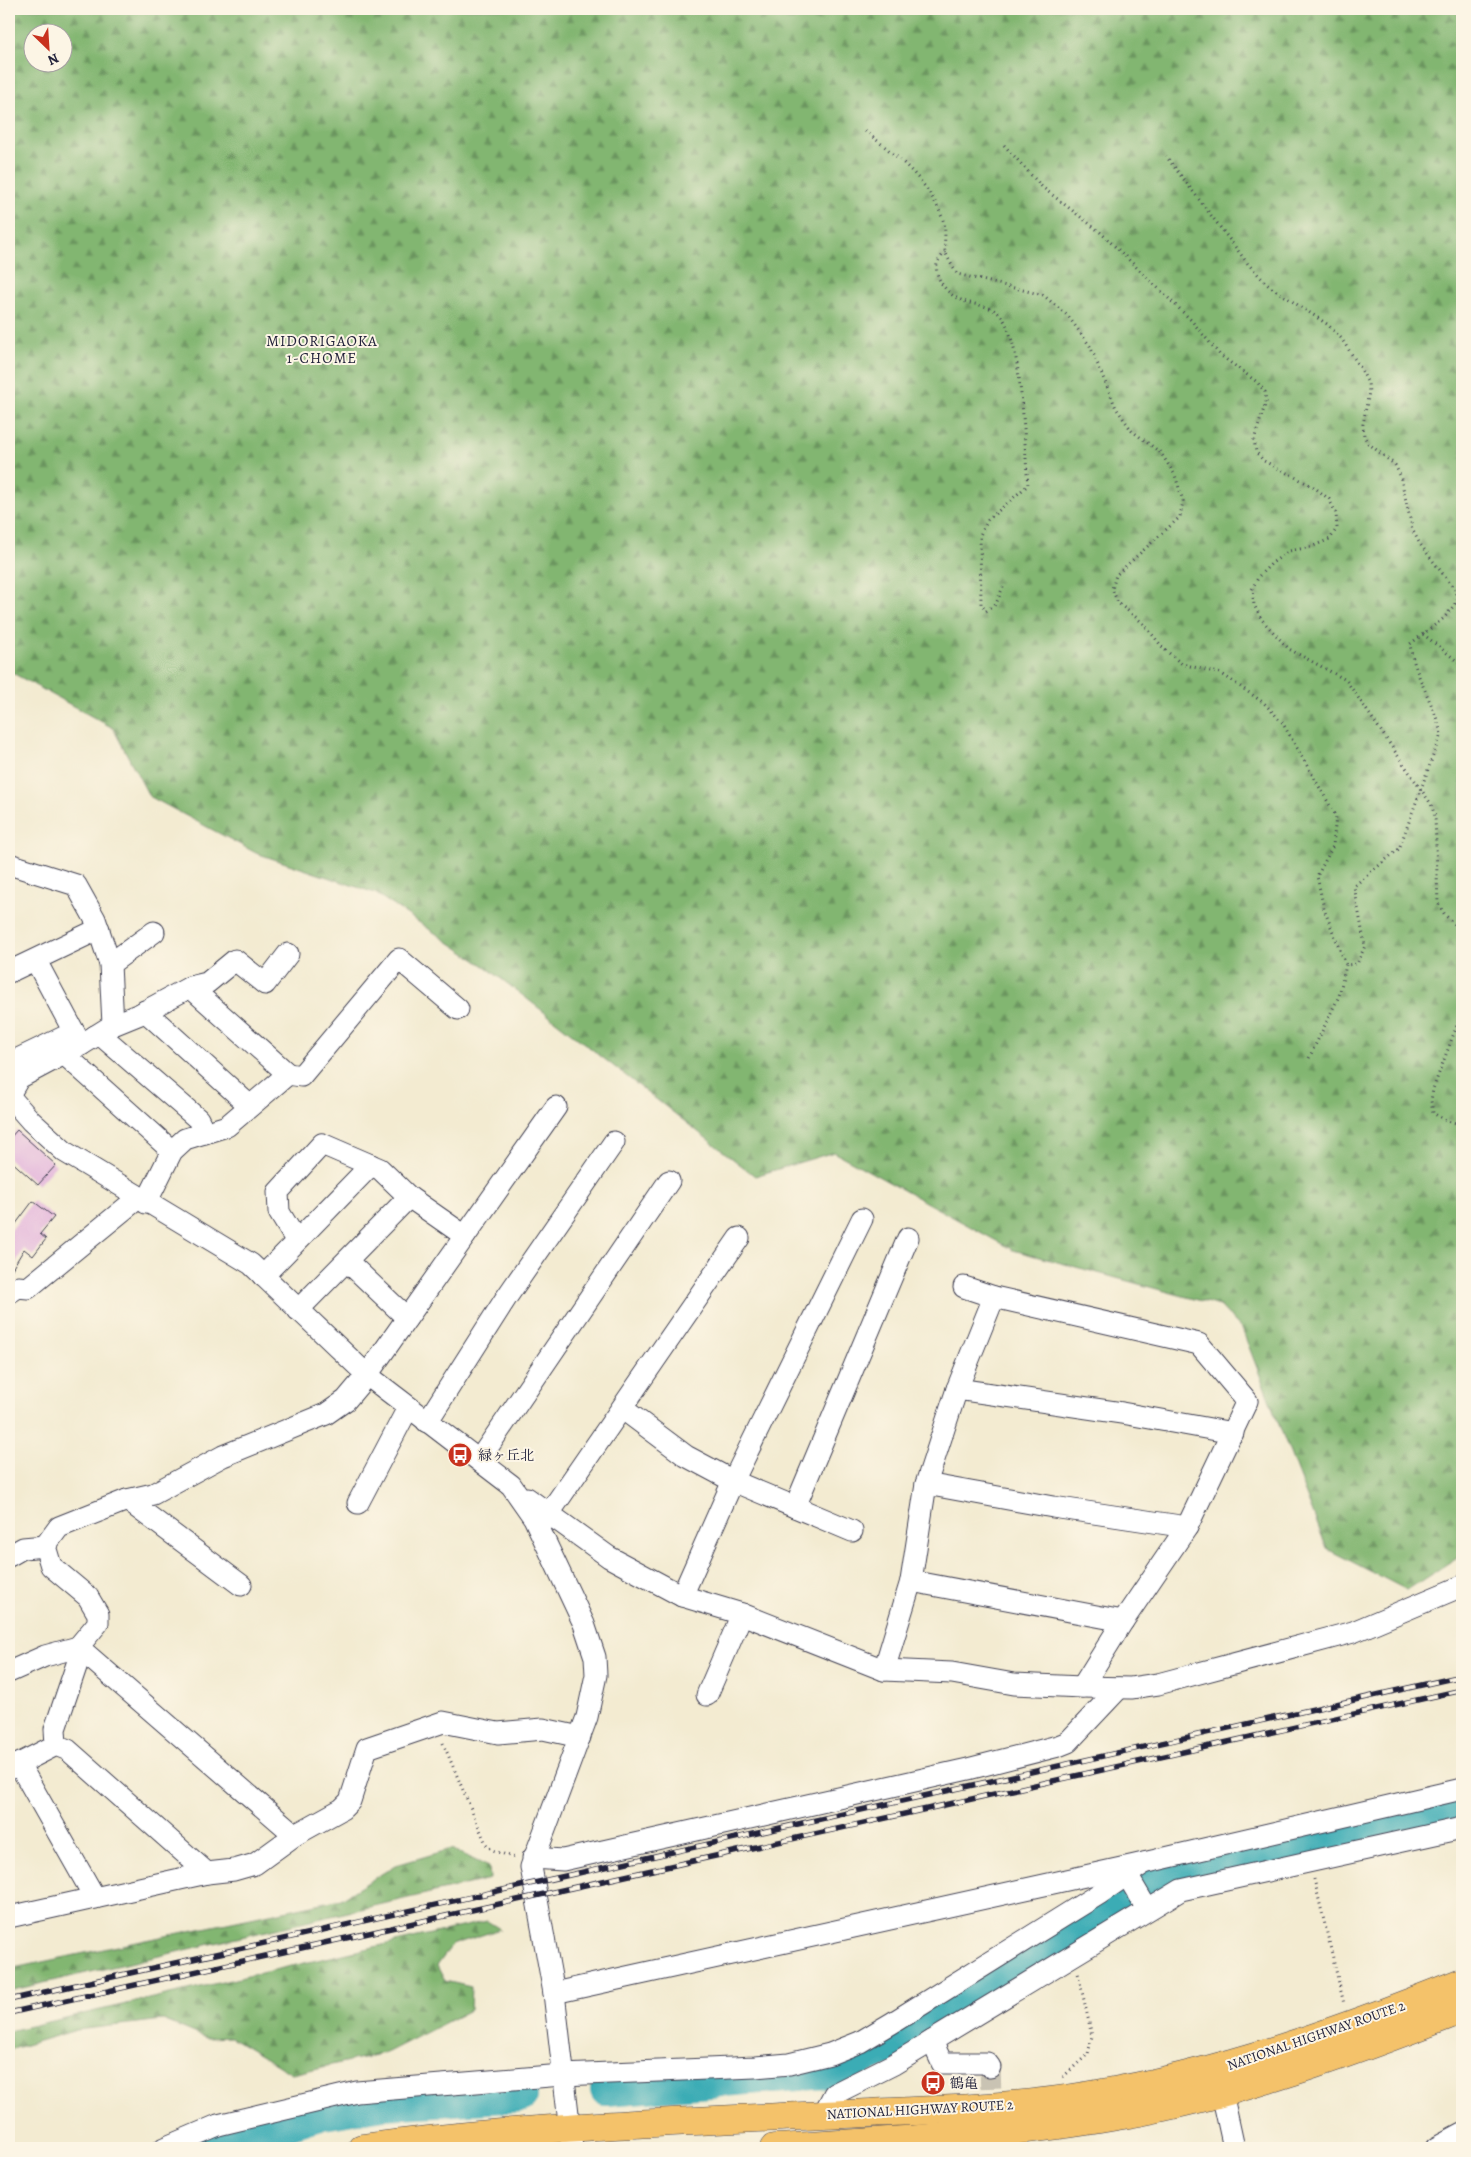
<svg xmlns="http://www.w3.org/2000/svg" width="1471" height="2157" font-family="Alegreya,'Noto Serif JP',serif">
<style>
.forest{fill:url(#forest-firs);stroke:#526c56;fill-rule:evenodd}
.lines{fill:none;stroke-linecap:round;stroke-linejoin:round}
.river{stroke:#3bacb5;stroke-width:32}
.building{fill:#dfaada}
.minor-tunnel{stroke:#c9c3b3;stroke-width:21;stroke-dasharray:21 11;stroke-linecap:butt}
.minor-casing{stroke:#414052;stroke-width:23}
.highway-casing{stroke:#414052;stroke-width:29}
.path{stroke:#414052;stroke-width:3;stroke-dasharray:1 4;stroke-linecap:butt}
.minor{stroke:#fff;stroke-width:21}
.highway{stroke:#f4c26a;stroke-width:28}
.rail-casing{stroke:#22223b;stroke-width:5.5}
.rail{stroke:#fcf5e5;stroke-width:4;stroke-dasharray:11;stroke-linecap:butt}
.labels{text-anchor:middle;stroke-width:4;stroke-linejoin:round;paint-order:stroke}
.poi-label{font-size:14px;fill:#22223b;stroke:#fcf5e5;text-anchor:start}
.street-label{font-size:14px;fill:#22223b;stroke:#fcf5e5}
.neighbourhood-label{font-size:15px;letter-spacing:1px;fill:#22223b;stroke:#fcf5e5}
</style>
<defs>
<pattern id="forest-firs" width="22" height="20" patternUnits="userSpaceOnUse" patternTransform="scale(1.25)"><rect width="22" height="20" fill="#82b671"/><path d="M5 1l3.5 6h-7zM16 11l3.5 6h-7z" fill="#6a945e"/></pattern>
</defs>
<rect width="100%" height="100%" fill="#fcf5e5"/>
<filter id="ink" filterUnits="userSpaceOnUse"><feTurbulence type="fractalNoise" baseFrequency=".02" numOctaves="2"/><feDisplacementMap in="SourceGraphic" scale="10" xChannelSelector="R" yChannelSelector="G"/><feConvolveMatrix kernelMatrix="1 2 1 2 8 2 1 2 1" color-interpolation-filters="sRGB"/></filter>
<filter id="wash" filterUnits="userSpaceOnUse"><feTurbulence type="fractalNoise" baseFrequency=".0096" numOctaves="4" result="noise"/><feDisplacementMap in="SourceGraphic" scale="20" xChannelSelector="R" yChannelSelector="G"/><feGaussianBlur stdDeviation="1.12" result="paint"/><feColorMatrix in="noise" values="0 0 0 0 0 0 0 0 0 0 0 0 0 0 0 0 0 1.4 0 .05"/><feComposite in="paint" operator="in"/></filter>
<g filter="url(#wash)">
<rect width="100%" height="100%" fill="#f3ebd1"/>
<!-- forest -->
<g class="forest">
<path d="M9,9H1462V1554L1407,1590L1327,1549L1242,1329L1220,1306L1013,1250L834,1152L755,1176L486,967L375,893L256,853L149,796L113,728L9,671ZM32,32H62V62H32Z"/>
<polygon points="451,1849 489,1867 490,1879 9,1991 9,1969 341,1899 396,1865"/>
<polygon points="487,1921 500,1929 452,1945 437,1966 445,1981 471,1987 470,2010 388,2052 292,2074 231,2037 207,2038 163,2020 76,2030 9,2050 9,2031"/>
</g>
<g class="lines">
<!-- river -->
<g class="river">
<polyline points="606,2090 827,2073 883,2051 1151,1882 1462,1812"/>
<polyline points="212,2148 317,2115 383,2104 522,2096"/>
</g>
</g>
<g id="blocks">
<!-- building -->
<g class="building">
<polygon points="17,1130 56,1165 38,1185 9,1159 9,1139"/>
<polygon points="33,1201 54,1217 40,1234 46,1239 33,1256 24,1249 9,1274 9,1233"/>
</g>
</g>
</g>
<g filter="url(#ink)">
<use href="#blocks" fill-opacity="0" stroke="#414052" stroke-width="1"/>
<g class="lines">
<!-- minor-tunnel -->
<polyline class="minor-tunnel" points="990,2067 993,2148"/>
<defs>
<g id="minor">
<polyline points="9,864 76,885 95,919 110,964 113,1025"/>
<polyline points="36,961 81,1045"/>
<polyline points="110,964 154,932"/>
<polyline points="9,972 99,929"/>
<polyline points="190,987 288,1074"/>
<polyline points="145,1011 250,1106"/>
<polyline points="95,1036 103,1037 198,1119 205,1133"/>
<polyline points="64,1054 172,1151"/>
<polyline points="9,1059 10,1061 18,1059 74,1032"/>
<polyline points="9,1095 19,1078 81,1045 113,1025 140,1014 190,987 207,983 235,960 265,984 288,954"/>
<polyline points="9,1096 31,1121 65,1152 251,1264 367,1375 511,1485 534,1518 584,1624 595,1657 596,1675 587,1717 531,1867 554,1993 572,2148"/>
<polyline points="146,1203 172,1151 185,1139 227,1126 288,1074 301,1076 399,959 458,1009"/>
<polyline points="296,1240 279,1212 278,1192 322,1144 380,1169 409,1197 465,1236"/>
<polyline points="347,1261 407,1318"/>
<polyline points="263,1276 371,1165"/>
<polyline points="964,1287 994,1297"/>
<polyline points="9,1293 18,1287 28,1288 138,1198"/>
<polyline points="298,1310 409,1197"/>
<polyline points="957,1389 1122,1413 1233,1433"/>
<polyline points="623,1409 686,1456 733,1481 852,1531"/>
<polyline points="427,1422 506,1298 614,1142"/>
<polyline points="479,1460 669,1181"/>
<polyline points="926,1484 1053,1507 1187,1527"/>
<polyline points="527,1498 609,1557 682,1596 742,1614 884,1670 952,1673 1014,1684 1082,1687 1131,1688 1158,1684 1353,1632 1462,1586"/>
<polyline points="127,1500 241,1585"/>
<polyline points="358,1503 408,1408"/>
<polyline points="795,1507 908,1238"/>
<polyline points="541,1525 739,1238"/>
<polyline points="9,1556 23,1548 45,1546"/>
<polyline points="911,1581 1123,1621"/>
<polyline points="682,1596 733,1481 862,1219"/>
<polyline points="884,1670 911,1581 926,1484 957,1389 994,1297 1199,1344 1247,1401 1187,1527 1123,1621 1082,1687"/>
<polyline points="9,1672 45,1656 78,1647 295,1835"/>
<polyline points="707,1695 742,1614"/>
<polyline points="56,1745 55,1729 79,1658 78,1647 98,1623 98,1614 88,1597 51,1566 45,1546 59,1527 127,1500 153,1494 223,1456 326,1414 346,1400 367,1375 556,1107"/>
<polyline points="19,1764 95,1898"/>
<polyline points="9,1769 56,1745 68,1750 207,1873"/>
<polyline points="533,1858 563,1860 968,1769 1058,1746 1068,1742 1119,1688"/>
<polyline points="1127,1875 1147,1909"/>
<polyline points="9,1917 207,1873 234,1870 255,1864 295,1835 342,1809 350,1801 367,1748 443,1722 498,1733 543,1729 580,1737"/>
<polyline points="554,1993 1135,1865 1462,1789"/>
<polyline points="932,2041 942,2063 987,2063 990,2067"/>
<polyline points="1222,2093 1234,2148"/>
<polyline points="823,2115 834,2094 894,2064 1181,1890 1462,1828"/>
<polyline points="164,2148 218,2125 357,2092 562,2075 755,2067 789,2064 830,2054 860,2042 892,2023 1099,1894 1144,1863"/>
<polyline points="1436,2148 1462,2134"/>
</g>
<g id="highway">
<path d="M362,2148C522,2126 683,2122 845,2114C927,2110 1010,2109 1091,2095C1220,2074 1342,2030 1462,1982"/>
<path d="M774,2148C890,2141 1008,2136 1123,2115C1241,2094 1351,2053 1462,2010"/>
</g>
</defs>
<!-- minor casing -->
<use href="#minor" class="minor-casing"/>
<!-- highway casing -->
<use href="#highway" class="highway-casing"/>
<!-- path -->
<g class="path">
<path d="M865,131C897,156 931,182 944,223C946,231 944,241 945,250C947,258 953,267 957,274L1043,295L1068,316L1090,346L1116,408L1132,431L1161,453L1175,475L1183,501L1180,517L1116,575L1112,589L1118,603L1143,623L1164,649L1182,664L1222,674L1264,703L1282,722L1336,816L1333,846L1317,876L1324,909L1346,965L1357,964L1365,946L1354,886L1399,849L1441,734C1434,702 1414,676 1410,644L1444,618L1455,604L1456,591L1420,544L1413,531L1400,475L1395,465L1368,443L1364,436L1363,424L1369,392L1368,383L1360,367L1341,338L1327,324L1269,286L1248,264L1166,156"/>
<polyline points="1004,145 1042,187 1100,232 1191,320 1220,355 1257,382 1265,392 1266,402 1254,440 1256,452 1264,461 1314,487 1329,499 1336,513 1337,528 1330,539 1311,547 1289,551 1272,563 1259,576 1252,589 1254,605 1262,620 1289,649 1346,680 1431,804 1435,816 1438,903 1445,915 1462,931"/>
<path d="M945,252C943,255 938,260 937,264C934,278 948,295 961,300C974,306 992,304 1002,317C1023,347 1024,446 1028,485L988,520L980,535L981,604L986,611L996,604L1003,587"/>
<polyline points="1423,634 1462,665"/>
<polyline points="1462,1012 1433,1089 1431,1101 1433,1113 1446,1121 1462,1124"/>
<polyline points="1309,1058 1339,996 1346,965"/>
<polyline points="443,1743 486,1844 492,1850 515,1858"/>
<polyline points="1314,1879 1344,2004"/>
<polyline points="1063,2077 1088,2054 1092,2036 1078,1973"/>
</g>
<!-- minor -->
<use href="#minor" class="minor"/>
<!-- highway -->
<use href="#highway" class="highway"/>
<defs>
<g id="rail">
<polyline points="9,2000 1462,1676"/>
<polyline points="9,2013 1462,1690"/>
</g>
</defs>
<!-- rail casing -->
<use href="#rail" class="rail-casing"/>
<!-- rail -->
<use href="#rail" class="rail"/>
</g>
</g>
<!-- icons -->
<defs>
<symbol id="bus-disc" viewBox="-11 -11 22 22"><circle r="9.5" fill="#c8321e" stroke="#fcf5e5"/><path d="M-5-6H5V4H4V6H2V4H-2V6H-4V4H-5ZM-3.5-4V0h7V-4ZM-3.5 1.2v1.5H-2V1.2ZM2 1.2v1.5H3.5V1.2Z" fill="#fff"/></symbol>
</defs>
<g fill-rule="evenodd">
<use href="#bus-disc" x="446" y="1441" width="28" height="28"/>
<use href="#bus-disc" x="919" y="2069" width="28" height="28"/>
</g>
<g class="labels">
<!-- poi labels -->
<g class="poi-label">
<text x="478" y="1460">緑ヶ丘北</text>
<text x="950" y="2088">鶴亀</text>
</g>
<!-- street labels -->
<g class="street-label">
<text transform="translate(1316 2035) rotate(-19)" y="5">NATIONAL HIGHWAY ROUTE 2</text>
<text transform="translate(920 2109) rotate(-3)" y="5">NATIONAL HIGHWAY ROUTE 2</text>
</g>
<!-- neighbourhood labels -->
<g class="neighbourhood-label">
<text x="322" y="346">MIDORIGAOKA<tspan x="322" dy="17">1-CHOME</tspan></text>
</g>
</g>
<!-- margin -->
<rect width="1471" height="2157" fill="none" stroke="#fcf5e5" stroke-width="30"/>
<!-- north arrow -->
<g transform="translate(48 48) rotate(155)"><circle r="24" fill="#fcf5e5" stroke="#a5a1a1"/>
<path d="M0-4L9 19L0 12L-9 19Z" fill="#c8321e"/>
<text y="-8" font-size="14" font-weight="bold" text-anchor="middle" fill="#22223b">N</text>
</g>
</svg>
